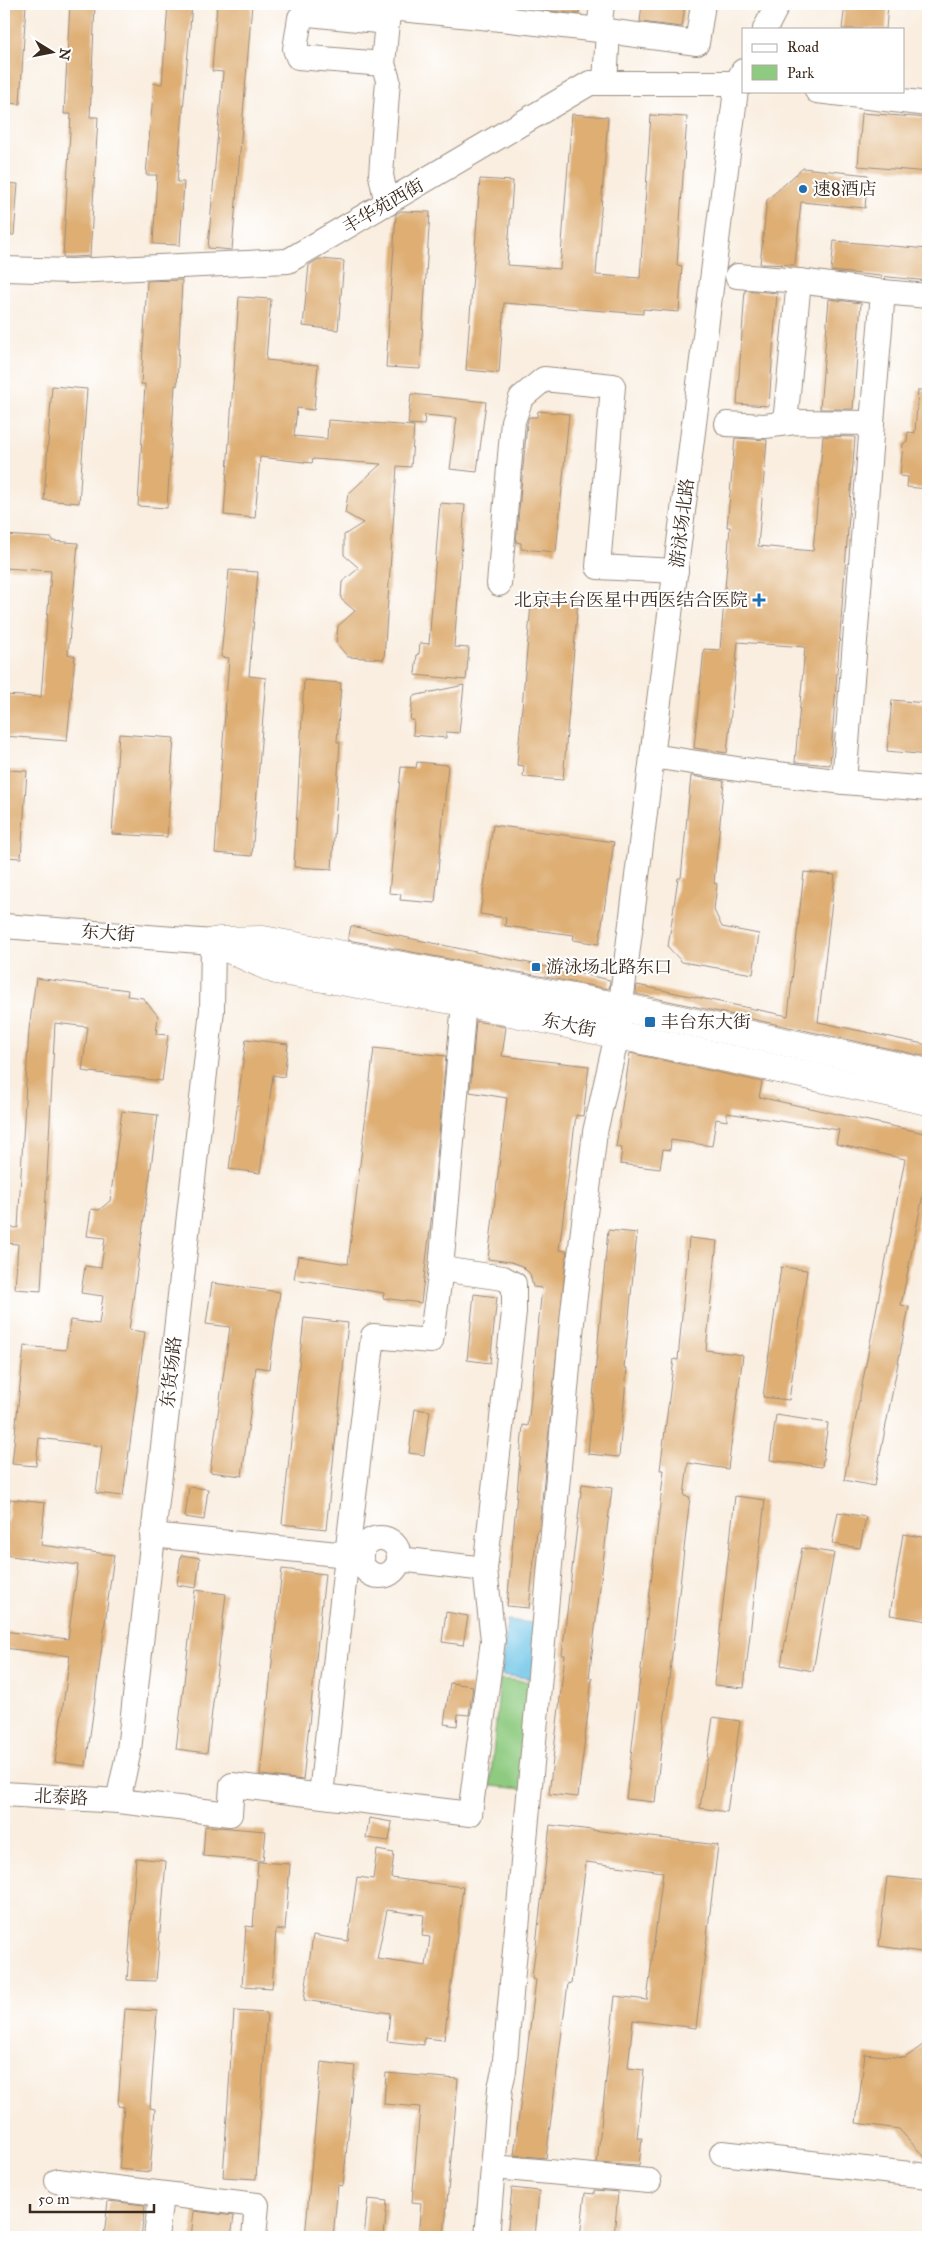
<svg xmlns="http://www.w3.org/2000/svg" width="932" height="2241" font-family="'IM FELL Great Primer','Noto Serif SC',serif">
<style>
.green{fill:#8ecb80;stroke:#647a4f}
.water{fill:#69c2e6;stroke:#527682}
.building{fill:#deae73;fill-rule:evenodd}
.lines{fill:none;stroke-linecap:round;stroke-linejoin:round}
.minor-casing{stroke:#9a8c7f;stroke-width:26}
.major-casing{stroke:#9a8c7f;stroke-width:29}
.minor{stroke:#fff;stroke-width:24}
.major{stroke:#fff;stroke-width:28}
.poi-dot{fill:#1f6fb2;stroke:#fff;stroke-width:2}
.labels{text-anchor:middle;stroke-width:4;stroke-linejoin:round;paint-order:stroke}
.poi-label{font-size:18px;fill:#3b2a1e;stroke:#fff;text-anchor:start}
.street-label{font-size:18px;fill:#3b2a1e;stroke:#fff}
</style>
<rect width="100%" height="100%" fill="#fff"/>
<filter id="ink" filterUnits="userSpaceOnUse"><feTurbulence type="fractalNoise" baseFrequency=".02" numOctaves="2"/><feDisplacementMap in="SourceGraphic" scale="10" xChannelSelector="R" yChannelSelector="G"/><feConvolveMatrix kernelMatrix="1 2 1 2 8 2 1 2 1" color-interpolation-filters="sRGB"/></filter>
<filter id="wash" filterUnits="userSpaceOnUse"><feTurbulence type="fractalNoise" baseFrequency=".0096" numOctaves="4" result="noise"/><feDisplacementMap in="SourceGraphic" scale="20" xChannelSelector="R" yChannelSelector="G"/><feGaussianBlur stdDeviation="1.12" result="paint"/><feColorMatrix in="noise" values="0 0 0 0 0 0 0 0 0 0 0 0 0 0 0 0 0 1.4 0 .05"/><feComposite in="paint" operator="in"/></filter>
<g filter="url(#wash)">
<rect width="100%" height="100%" fill="#f9eee0"/>
<!-- green -->
<polygon class="green" points="500,1679 534,1682 525,1789 490,1786"/>
<!-- water -->
<polygon class="water" points="507,1620 542,1624 536,1679 501,1675"/>
<g id="blocks">
<!-- building -->
<g class="building">
<polygon points="4,4 26,4 20,104 4,103"/>
<polygon points="70,4 95,4 90,117 98,117 90,256 72,257 63,257 71,114 64,114"/>
<polygon points="168,4 192,4 177,182 184,182 180,245 153,244 157,175 146,175 154,83 162,84"/>
<polygon points="217,4 252,4 232,250 208,248 223,72 212,71"/>
<polygon points="543,4 580,4 579,14 542,10"/>
<polygon points="642,4 685,4 682,27 640,22"/>
<polygon points="845,4 888,4 886,29 842,29"/>
<polygon points="862,113 928,118 928,172 858,166"/>
<polygon points="572,114 608,117 596,275 640,278 651,115 687,117 677,265 682,266 679,312 643,309 643,314 504,303 499,373 466,370 480,179 513,181 507,265 560,269"/>
<polygon points="803,168 868,175 865,208 801,202 795,265 760,264 767,200"/>
<polygon points="4,183 18,184 14,235 4,235"/>
<polygon points="401,211 430,212 420,369 386,367 396,214"/>
<polygon points="834,241 928,249 928,281 831,271"/>
<polygon points="319,259 344,261 338,330 303,326 309,265"/>
<polygon points="182,280 177,386 175,385 167,508 138,506 145,384 141,384 147,281"/>
<polygon points="745,290 777,293 769,406 737,404"/>
<polygon points="239,297 271,299 266,360 318,365 314,410 297,408 294,436 327,439 328,420 414,426 411,467 397,466 384,659 348,657 336,643 338,626 355,611 341,599 342,582 359,568 344,555 344,535 363,523 345,513 348,494 381,464 313,459 312,463 260,457 255,518 224,515"/>
<polygon points="829,299 861,303 853,409 820,409"/>
<polygon points="52,386 87,389 79,503 44,500"/>
<polygon points="918,390 928,390 928,489 907,487 908,477 900,476 903,444 907,441 908,432 915,433"/>
<polygon points="411,394 486,402 477,472 450,469 457,418 425,415 424,425 408,424"/>
<polygon points="538,411 569,414 556,552 521,549 521,543 516,542 527,424 529,417 537,417"/>
<polygon points="823,436 855,437 830,765 795,762 805,647 738,642 727,753 694,748 704,649 720,650 730,527 727,527 735,438 767,440 758,546 813,551"/>
<polygon points="440,503 465,505 454,647 469,648 466,680 415,675 417,654 419,654 420,643 429,644"/>
<polygon points="4,535 52,538 52,541 78,543 68,654 75,656 67,741 4,736 4,695 41,697 51,571 4,568"/>
<polygon points="229,570 258,572 249,676 266,678 252,856 215,853 229,658 221,657"/>
<polygon points="547,598 578,601 563,780 523,777 524,766 517,765 531,604 546,605"/>
<polygon points="304,680 341,683 337,742 340,742 332,869 294,867"/>
<polygon points="464,685 459,733 446,732 446,738 413,735 414,720 410,720 413,696"/>
<polygon points="892,700 926,703 925,720 928,720 928,755 887,751"/>
<polygon points="119,734 174,738 167,837 112,834"/>
<polygon points="417,762 448,765 435,903 400,900 401,894 389,893 401,767 416,768"/>
<polygon points="4,770 27,771 21,858 4,857"/>
<polygon points="691,776 724,781 714,883 717,884 714,910 722,927 759,934 753,974 682,962 668,947 678,878 681,878"/>
<polygon points="493,825 614,842 599,944 573,940 574,935 505,926 506,918 480,914"/>
<polygon points="804,872 835,875 818,1022 928,1045 928,1057 636,994 637,985 788,1016"/>
<polygon points="351,926 610,980 609,989 348,940"/>
<polygon points="36,978 128,990 127,996 143,998 158,1016 156,1034 168,1035 162,1081 82,1071 88,1027 55,1023 41,1291 15,1289 18,1244 4,1243 4,1227 18,1228 29,1029"/>
<polygon points="476,1021 506,1027 502,1056 589,1066 583,1116 576,1115 559,1250 567,1251 539,1530 537,1530 529,1608 507,1606 523,1425 528,1426 542,1288 533,1287 530,1274 522,1266 511,1262 488,1259 507,1098 470,1092"/>
<polygon points="246,1039 288,1044 284,1077 273,1075 260,1173 229,1169"/>
<polygon points="374,1048 446,1056 432,1213 421,1303 383,1298 384,1293 294,1279 298,1256 348,1264"/>
<polygon points="630,1053 762,1082 759,1097 928,1134 928,1170 901,1305 909,1307 874,1486 844,1480 905,1159 836,1144 839,1130 727,1113 727,1121 716,1119 712,1146 671,1140 670,1150 663,1149 660,1169 620,1164 622,1148 616,1147"/>
<polygon points="122,1111 158,1115 129,1330 145,1332 123,1496 96,1493 102,1446 39,1438 36,1466 12,1464 24,1346 66,1350 70,1320 99,1324 103,1296 81,1293 85,1266 101,1268 105,1238 87,1236 91,1209 99,1210 110,1201"/>
<polygon points="608,1230 637,1233 624,1368 627,1368 619,1457 588,1454"/>
<polygon points="689,1238 717,1241 706,1350 743,1355 728,1469 688,1463 684,1496 690,1497 655,1802 626,1799 664,1470 660,1470 674,1359 678,1360"/>
<polygon points="781,1267 807,1270 789,1400 763,1397"/>
<polygon points="212,1283 280,1292 269,1369 256,1367 242,1476 210,1472 230,1327 206,1324"/>
<polygon points="474,1294 497,1297 490,1363 467,1360"/>
<polygon points="304,1318 348,1323 326,1529 282,1524"/>
<polygon points="415,1409 430,1411 424,1455 409,1453"/>
<polygon points="776,1415 828,1423 822,1467 770,1460"/>
<polygon points="582,1484 612,1488 589,1678 592,1678 578,1797 549,1794 565,1655 562,1655"/>
<polygon points="189,1487 208,1489 204,1520 185,1517"/>
<polygon points="735,1496 765,1500 744,1688 714,1685"/>
<polygon points="10,1499 45,1503 41,1545 114,1555 86,1766 55,1762 70,1656 4,1648 4,1631 68,1639 78,1565 4,1555"/>
<polygon points="838,1512 866,1517 860,1548 832,1544"/>
<polygon points="903,1534 928,1538 928,1621 890,1615"/>
<polygon points="802,1548 834,1553 813,1671 781,1665"/>
<polygon points="181,1555 200,1558 196,1588 177,1585"/>
<polygon points="282,1569 325,1574 303,1780 260,1775"/>
<polygon points="195,1590 226,1594 207,1753 176,1749"/>
<polygon points="446,1612 468,1616 463,1645 442,1642"/>
<polygon points="450,1683 473,1686 469,1715 458,1714 457,1726 444,1724"/>
<polygon points="713,1717 740,1721 727,1812 700,1808"/>
<polygon points="369,1818 392,1822 389,1841 366,1838"/>
<polygon points="550,1825 718,1845 696,2028 633,2020 628,2068 644,2070 637,2138 642,2138 639,2166 597,2163 615,1996 647,2000 663,1872 586,1862 571,1984 568,1983 546,2158 514,2155 536,1980 532,1979"/>
<polygon points="205,1826 266,1831 263,1861 203,1856"/>
<path d="M377,1850L394,1853L391,1878L463,1887L444,2040L424,2038V2045L387,2041L390,2013L304,2000L313,1935L348,1941L357,1877L373,1879ZM387,1910L424,1915L422,1936L430,1937L426,1966L377,1959Z"/>
<polygon points="136,1858 166,1861 156,1981 127,1980"/>
<polygon points="258,1862 290,1864 285,1930 276,1929 272,1988 242,1986 246,1926 253,1927"/>
<polygon points="887,1877 928,1881 928,1953 879,1946"/>
<polygon points="125,2009 157,2011 150,2108 155,2109 150,2172 119,2169 124,2107 118,2106"/>
<polygon points="234,2011 267,2013 256,2179 223,2177"/>
<polygon points="928,2041 928,2161 899,2129 856,2123 865,2054 905,2058"/>
<polygon points="321,2062 355,2066 343,2186 338,2185 333,2237 305,2237"/>
<polygon points="386,2073 458,2079 444,2237 418,2237 421,2203 412,2202 420,2107 384,2104"/>
<polygon points="512,2188 539,2191 535,2237 507,2237"/>
<polygon points="594,2190 618,2192 614,2237 580,2237 585,2193 594,2194"/>
<polygon points="368,2199 387,2201 384,2237 364,2237"/>
<polygon points="108,2201 145,2205 141,2237 104,2237"/>
<polygon points="194,2211 234,2216 231,2237 191,2237"/>
</g>
</g>
</g>
<g filter="url(#ink)">
<use href="#blocks" fill-opacity="0" stroke="#9a8c7f" stroke-width="1"/>
<g class="lines">
<defs>
<g id="minor">
<polygon points="309,14 387,22 383,64 298,57 295,49 300,18"/>
<polyline points="501,19 599,30 602,4"/>
<polyline points="387,22 390,8 501,19 503,4"/>
<polyline points="765,29 778,4"/>
<polyline points="599,30 697,43 703,4"/>
<polyline points="383,64 388,80 381,175 387,204"/>
<polyline points="605,83 608,31"/>
<polyline points="817,91 928,104"/>
<polyline points="4,269 72,271 288,261 590,83 743,83"/>
<polyline points="737,276 799,281 883,292"/>
<polyline points="785,423 799,281"/>
<polyline points="872,423 844,782 928,789"/>
<polyline points="727,424 765,426 795,422 872,423 883,292 928,296"/>
<polyline points="499,584 513,421 521,398 544,379 613,386 598,567 676,571"/>
<polyline points="652,756 744,770 844,782"/>
<polyline points="4,926 213,942 212,1010 129,1750 118,1801"/>
<polyline points="152,1535 347,1555 373,1336 431,1341 441,1269"/>
<circle cx="380" cy="1557" r="19"/>
<polyline points="399,1559 485,1569"/>
<polyline points="4,1794 118,1801 230,1814 232,1785 470,1814 493,1640 485,1569 514,1312 514,1284 503,1278 441,1269 464,1002"/>
<polyline points="321,1795 347,1555 362,1556"/>
<polyline points="722,2153 928,2176"/>
<polyline points="493,2167 649,2181"/>
<polyline points="57,2181 257,2205 254,2237"/>
<polyline points="156,2237 161,2195"/>
<polyline points="487,2237 500,2088 504,2071 573,1312 595,1132 617,1035 737,82 743,71"/>
</g>
<g id="major">
<polyline points="219,941 263,940 621,1007 928,1073"/>
<polyline points="213,942 276,970 464,1002 928,1101"/>
</g>
</defs>
<!-- minor casing -->
<use href="#minor" class="minor-casing"/>
<!-- major casing -->
<use href="#major" class="major-casing"/>
<!-- minor -->
<use href="#minor" class="minor"/>
<!-- major -->
<use href="#major" class="major"/>
</g>
</g>
<!-- markers -->
<g class="poi-dot">
<circle cx="803" cy="189" r="5"/>
<path d="M756.5 592.5h5v5h5v5h-5v5h-5v-5h-5v-5h5z"/>
<rect x="531" y="962" width="10" height="10" rx="2.5"/>
<rect x="644" y="1016" width="12" height="12" rx="2.5"/>
</g>
<g class="labels">
<!-- poi labels -->
<g class="poi-label">
<text x="813" y="195">速8酒店</text>
<text x="748" y="606" text-anchor="end">北京丰台医星中西医结合医院</text>
<text x="546" y="973">游泳场北路东口</text>
<text x="661" y="1028">丰台东大街</text>
</g>
<!-- street labels -->
<g class="street-label">
<text transform="translate(383 206) rotate(-30)" y="6">丰华苑西街</text>
<text transform="translate(682 523) rotate(-83)" y="6">游泳场北路</text>
<text transform="translate(108 933) rotate(4)" y="6">东大街</text>
<text transform="translate(569 1025) rotate(12)" y="6">东大街</text>
<text transform="translate(171 1372) rotate(-84)" y="6">东货场路</text>
<text transform="translate(61 1797) rotate(3)" y="6">北泰路</text>
</g>
</g>
<!-- margin -->
<rect width="932" height="2241" fill="none" stroke="#fff" stroke-width="20"/>
<!-- legend -->
<rect x="742" y="28" width="162" height="65" fill="#ffffff" stroke="#b1aaa5"/>
<rect x="752" y="44" width="25" height="8" fill="#ffffff" stroke="#b1aaa5"/>
<text x="787" y="52" font-size="15" fill="#3b2a1e">Road</text>
<rect x="752" y="65" width="25" height="15" fill="#8ecb80" stroke="#b1aaa5"/>
<text x="787" y="78" font-size="15" fill="#3b2a1e">Park</text>
<!-- north arrow -->
<g transform="translate(52 52) rotate(100)" stroke="#ffffff" stroke-width="4" paint-order="stroke">
<path d="M0-4L9 19L0 12L-9 19Z" fill="#3b2a1e"/>
<text y="-8" font-size="14" font-weight="bold" text-anchor="middle" fill="#3b2a1e">N</text>
</g>
<!-- scale -->
<path d="M30 2204v8h124v-8" fill="none" stroke="#3b2a1e" stroke-width="2.5"/>
<text x="38" y="2204" font-size="15" fill="#3b2a1e" stroke="#ffffff" stroke-width="4" paint-order="stroke">50 m</text>
</svg>
